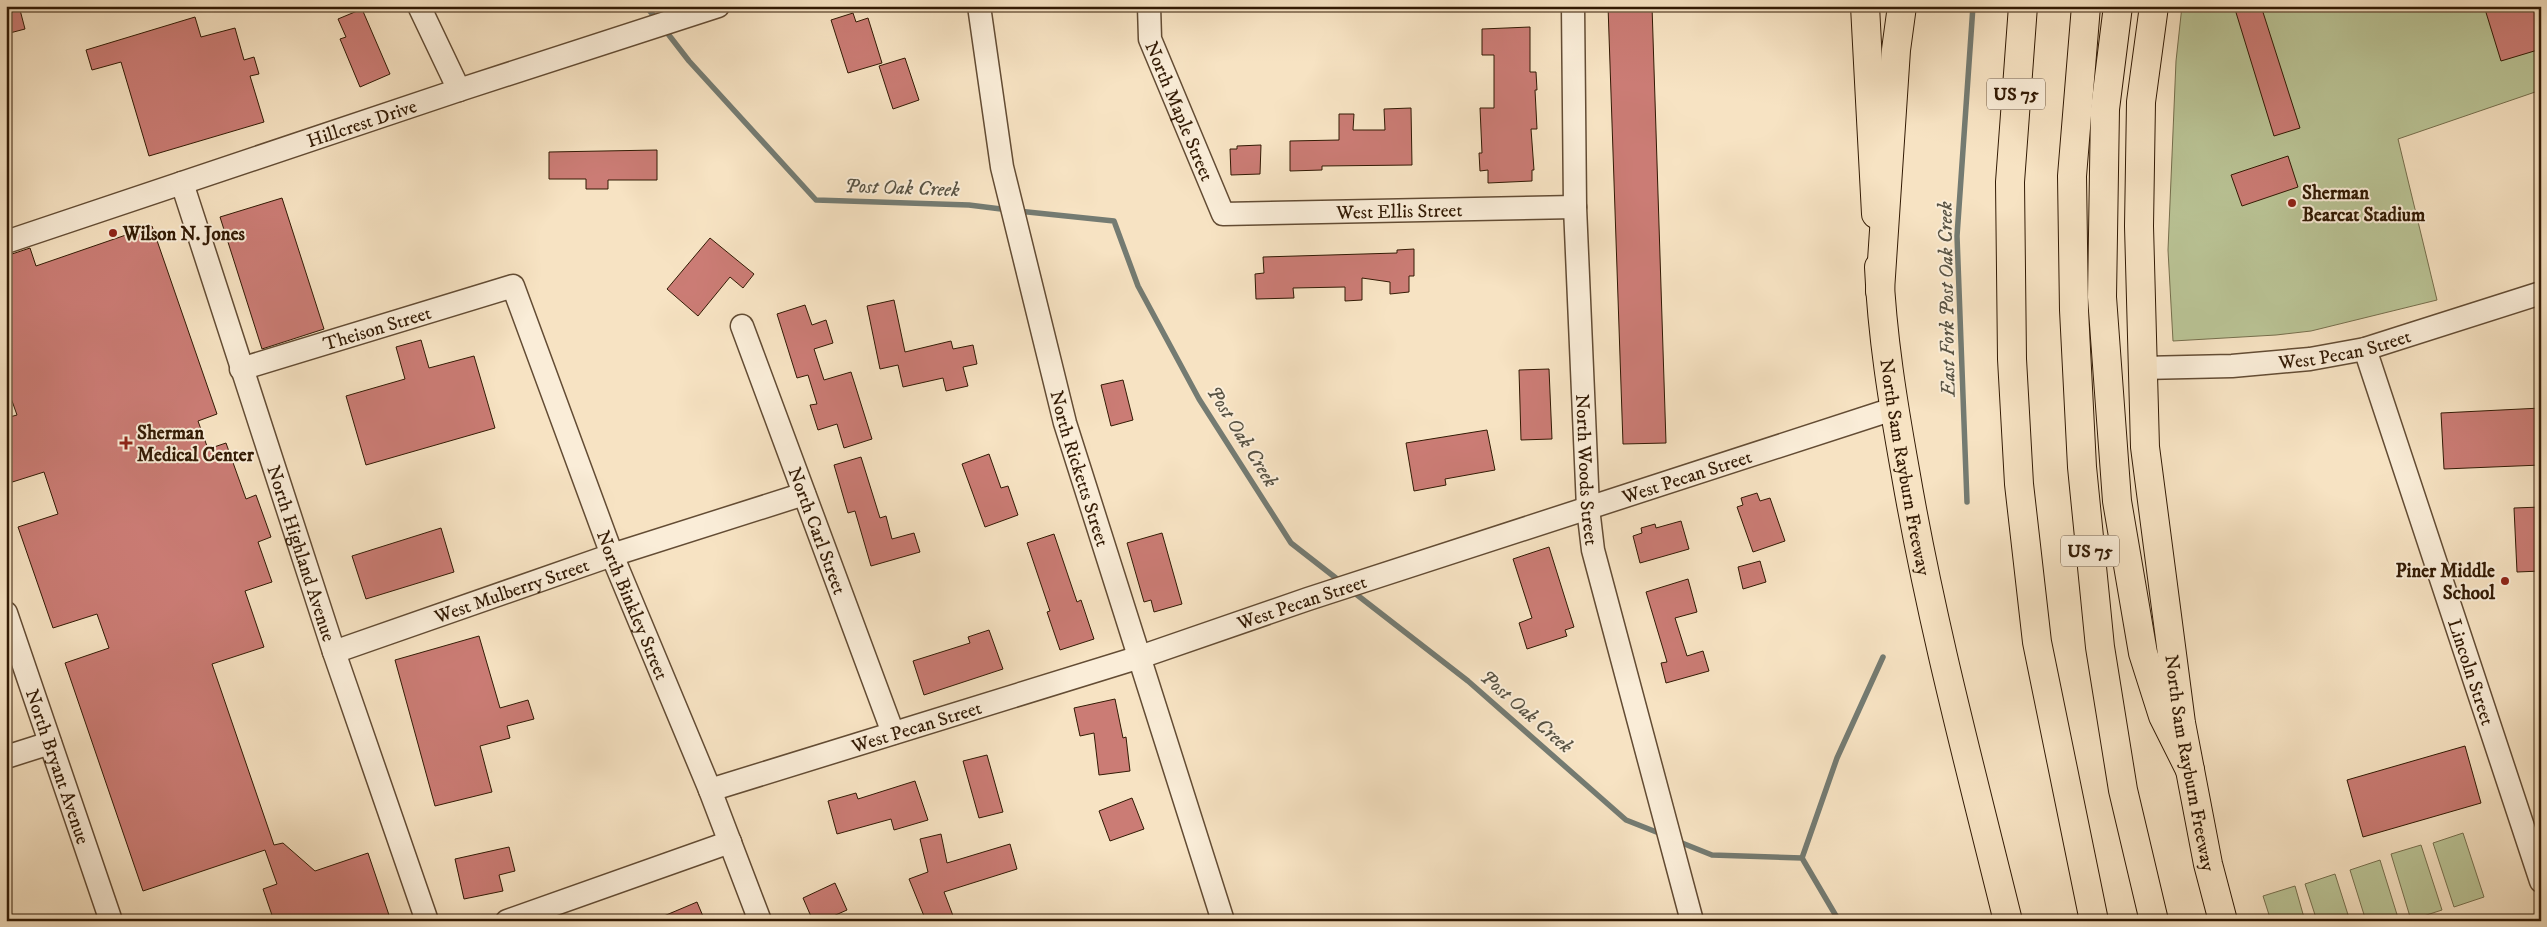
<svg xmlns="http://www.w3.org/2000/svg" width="2547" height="927" font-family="'IM FELL DW Pica',serif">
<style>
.green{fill:#bac496;stroke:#766f4d}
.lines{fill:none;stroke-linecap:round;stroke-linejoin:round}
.stream{stroke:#747b72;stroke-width:5.5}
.building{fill:#cb7c75;stroke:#321a04}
.minor-casing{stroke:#634c34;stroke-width:25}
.major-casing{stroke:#321a04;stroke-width:30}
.highway-casing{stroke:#321a04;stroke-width:30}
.minor{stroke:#faedd8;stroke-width:22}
.major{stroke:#f7e3c3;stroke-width:28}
.highway{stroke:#f7e3c3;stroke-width:28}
.poi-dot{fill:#8f2418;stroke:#faedd8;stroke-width:2}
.labels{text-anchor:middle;stroke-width:4;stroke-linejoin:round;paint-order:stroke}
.shield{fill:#faedd8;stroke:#6e5944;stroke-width:1}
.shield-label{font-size:18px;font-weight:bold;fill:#321a04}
.street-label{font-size:19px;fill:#321a04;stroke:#faedd8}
.poi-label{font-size:19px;font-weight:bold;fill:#321a04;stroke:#faedd8;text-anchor:start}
.water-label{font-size:20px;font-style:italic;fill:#585344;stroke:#faedd8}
</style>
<rect width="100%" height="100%" fill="#f7e3c3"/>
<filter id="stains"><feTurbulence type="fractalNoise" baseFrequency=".004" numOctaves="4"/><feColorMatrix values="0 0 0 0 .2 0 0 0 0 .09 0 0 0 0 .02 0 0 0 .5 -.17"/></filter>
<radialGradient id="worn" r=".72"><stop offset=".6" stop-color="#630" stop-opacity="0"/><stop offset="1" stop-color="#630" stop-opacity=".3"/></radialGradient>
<!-- green -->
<g class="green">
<polygon points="2182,6 2541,6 2541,90 2398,139 2437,300 2311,331 2276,335 2173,341 2168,250 2176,61"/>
<polygon points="2463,833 2484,897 2454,907 2433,843"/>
<polygon points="2421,845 2442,910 2411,920 2391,854"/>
<polygon points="2380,860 2399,921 2366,921 2350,870"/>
<polygon points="2335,874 2350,921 2317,921 2305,884"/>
<polygon points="2295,886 2305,921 2271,921 2263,896"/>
</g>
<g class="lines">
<!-- stream -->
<g class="stream">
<polyline points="646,6 657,20"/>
<polyline points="665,30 689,61 816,200 969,205 1009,210"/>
<polyline points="1018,211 1114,221 1138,286 1199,399 1291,543 1341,582"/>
<polyline points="1967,502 1957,236 1973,6"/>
<polyline points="1352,591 1468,681 1626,820 1664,835"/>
<polyline points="1677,841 1712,855 1802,858 1839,921"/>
<polyline points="1802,858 1837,758 1883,657"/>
</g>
</g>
<!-- building -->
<g class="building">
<polygon points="6,6 19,6 25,29 6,34"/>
<polygon points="1608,6 1652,6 1666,443 1623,444"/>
<polygon points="2234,6 2261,6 2300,128 2274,136"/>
<polygon points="2484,6 2541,6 2541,49 2501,61"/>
<polygon points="362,9 390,74 360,87 340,39 346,37 338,19"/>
<polygon points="853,13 856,22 868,18 882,63 848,73 831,20"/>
<polygon points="195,17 201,37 235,28 244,60 254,57 259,74 250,76 264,122 149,156 121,62 92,70 86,50"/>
<polygon points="1530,27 1530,72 1536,72 1537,90 1535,90 1537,129 1531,129 1534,170 1532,170 1532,181 1488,183 1488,170 1480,171 1479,153 1482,153 1480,108 1494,108 1494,55 1482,55 1482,29"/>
<polygon points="905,58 919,100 893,109 879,66"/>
<polygon points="1411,108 1412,165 1322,166 1322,170 1290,171 1290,141 1339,140 1339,114 1354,114 1353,130 1385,130 1384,109"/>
<polygon points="1261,145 1260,174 1231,175 1230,149 1237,149 1237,146"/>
<polygon points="657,150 657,180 608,180 608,189 586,189 586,179 549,179 549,152"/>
<polygon points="2288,156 2298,187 2242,206 2231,175"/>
<polygon points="282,198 324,329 262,349 220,217"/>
<polygon points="152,226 217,414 198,421 208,449 226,443 246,499 256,495 271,537 258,542 272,582 245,591 264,647 212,664 274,845 283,843 315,871 368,853 391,921 274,921 263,889 277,884 265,850 143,891 65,663 109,648 97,614 53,628 18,527 58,514 44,472 6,484 6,418 17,415 6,384 6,256 30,248 36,266"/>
<polygon points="710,238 754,274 743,288 730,277 698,316 667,289"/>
<polygon points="1414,249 1414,276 1409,276 1409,292 1390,294 1390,282 1362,278 1362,300 1345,301 1345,287 1293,288 1294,298 1256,299 1255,274 1264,273 1263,257 1397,253 1397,250"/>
<polygon points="894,300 905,352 951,341 953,349 973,345 977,364 963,367 968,386 946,391 943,378 903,387 898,365 880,369 867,306"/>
<polygon points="805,305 812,325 826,320 833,343 814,349 824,380 851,372 872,439 844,448 837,424 818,430 810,405 817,404 808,375 797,378 777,314"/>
<polygon points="421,340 429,368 474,356 495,428 366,465 346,396 405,379 396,347"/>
<polygon points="1549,369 1552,439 1521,440 1519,370"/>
<polygon points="1123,380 1133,420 1111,426 1101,385"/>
<polygon points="2541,408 2541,465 2444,469 2441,413"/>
<polygon points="1487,430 1495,470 1445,479 1446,485 1414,491 1406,443"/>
<polygon points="989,454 1001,488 1008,486 1018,515 985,527 962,464"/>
<polygon points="861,457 880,518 886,516 892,539 914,533 920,552 871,566 855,511 848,513 834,465"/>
<polygon points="1757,493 1760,501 1770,498 1785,541 1753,552 1737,507 1743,505 1741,498"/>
<polygon points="2541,507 2541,571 2517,572 2514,508"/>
<polygon points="1681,521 1689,549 1640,563 1633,536 1642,533 1641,528 1655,524 1656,528"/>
<polygon points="441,528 454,572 366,599 352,556"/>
<polygon points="1162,533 1182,604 1154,612 1151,600 1144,602 1127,543"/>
<polygon points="1054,534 1077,602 1081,600 1094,639 1060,650 1047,612 1050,611 1027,543"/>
<polygon points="1549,547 1574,627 1565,630 1567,636 1527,649 1519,623 1532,618 1513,559"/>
<polygon points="1760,561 1766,582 1743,589 1738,567"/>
<polygon points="1688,579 1697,612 1675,618 1687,656 1703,651 1709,671 1666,683 1661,663 1667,662 1646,592"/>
<polygon points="989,630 1003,669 924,695 913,661 970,643 968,637"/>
<polygon points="479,636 500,708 528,700 534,719 507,726 510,738 480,746 492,792 435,806 395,660"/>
<polygon points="1115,699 1123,738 1126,737 1130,771 1099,775 1094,733 1080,736 1074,708"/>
<polygon points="2465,746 2481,803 2363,837 2347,780"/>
<polygon points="987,755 1003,812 979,818 963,761"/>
<polygon points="915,781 928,820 894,830 891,819 837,834 828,801 856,793 858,799"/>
<polygon points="1132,798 1144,829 1110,841 1099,811"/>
<polygon points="941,834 947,863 1010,844 1017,869 944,892 955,921 926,921 909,879 928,872 920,839"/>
<polygon points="509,847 515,871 499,875 503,891 464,899 455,859"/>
<polygon points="835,883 847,910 822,921 813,921 803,898"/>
<polygon points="697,902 705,921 652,921"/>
</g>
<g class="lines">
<defs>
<g id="minor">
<polyline points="419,6 459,90"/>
<path id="s1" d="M979,6L1002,167L1065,423L1223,921"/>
<path id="s2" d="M1149,6L1150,39L1223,214L1575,207"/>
<path id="s3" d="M1573,6L1575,207L1588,508L1593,550L1692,921"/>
<path id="s4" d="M182,183L334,652L427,921"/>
<path id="s5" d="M6,242L459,90L718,6"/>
<path id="s6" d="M742,326L893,733"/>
<path id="s7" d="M2365,349L2541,881"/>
<path id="s8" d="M2142,368L2232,366L2310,359L2365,349L2541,293"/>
<path id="s9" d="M241,369L513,286L612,555L710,790L760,921"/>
<path id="s10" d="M6,613L111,921"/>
<path id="s11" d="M334,652L612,555L804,494"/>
<polyline points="6,757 50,743"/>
<path id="s12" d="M710,790L1140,657L1308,599L1893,409"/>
<polyline points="507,921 730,842"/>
</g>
<g id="major">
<polyline points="1865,6 1876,214"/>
<path id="s13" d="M2154,6L2141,102L2139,226L2145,447L2181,723L2208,864L2223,921"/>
<path id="s14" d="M1879,267C1882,336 1893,403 1905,470C1931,622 1971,771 2008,921"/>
</g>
<g id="highway">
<polyline points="2023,6 2010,182 2012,359 2019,484 2037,642 2094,921"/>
<polyline points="2086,6 2072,176 2074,310 2082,467 2100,647 2123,790 2154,921"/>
<polyline points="2118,6 2105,109 2102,297 2117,501 2143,653 2163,716 2190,770"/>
<polyline points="1880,291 1896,50 1902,6"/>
</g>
</defs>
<!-- minor casing -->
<use href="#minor" class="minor-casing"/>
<!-- major casing -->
<use href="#major" class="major-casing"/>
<!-- highway casing -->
<use href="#highway" class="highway-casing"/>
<!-- minor -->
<use href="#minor" class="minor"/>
<!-- major -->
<use href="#major" class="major"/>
<!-- highway -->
<use href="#highway" class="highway"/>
</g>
<!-- markers -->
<g class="poi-dot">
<circle cx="2292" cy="203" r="5"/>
<circle cx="113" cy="233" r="5"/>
<path d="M123.5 435.5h5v5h5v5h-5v5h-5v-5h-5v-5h5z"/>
<circle cx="2505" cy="581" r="5"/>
</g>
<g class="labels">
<!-- shield labels -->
<g class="shield">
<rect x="1987" y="78.5" width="58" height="31" rx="4"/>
<rect x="2061" y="535.5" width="58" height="31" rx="4"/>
</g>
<g class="shield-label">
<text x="2016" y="100">US 75</text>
<text x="2090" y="557">US 75</text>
</g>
<!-- street labels -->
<g class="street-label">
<text dy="7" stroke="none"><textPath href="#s2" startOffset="111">North Maple Street</textPath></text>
<text dy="7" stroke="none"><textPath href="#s5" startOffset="375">Hillcrest Drive</textPath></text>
<text dy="7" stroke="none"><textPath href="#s2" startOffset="399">West Ellis Street</textPath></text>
<text dy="7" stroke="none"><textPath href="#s9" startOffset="142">Theison Street</textPath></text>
<text dy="7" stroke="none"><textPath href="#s8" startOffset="204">West Pecan Street</textPath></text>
<text dy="7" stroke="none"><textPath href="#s14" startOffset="202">North Sam Rayburn Freeway</textPath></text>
<text dy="7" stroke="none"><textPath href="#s1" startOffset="474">North Ricketts Street</textPath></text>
<text dy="7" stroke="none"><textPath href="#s3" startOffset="464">North Woods Street</textPath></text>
<text dy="7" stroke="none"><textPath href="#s12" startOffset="1026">West Pecan Street</textPath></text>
<text dy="7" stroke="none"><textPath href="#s6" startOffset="218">North Carl Street</textPath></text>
<text dy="7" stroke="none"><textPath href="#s4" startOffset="389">North Highland Avenue</textPath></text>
<text dy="7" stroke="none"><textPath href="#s11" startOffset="188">West Mulberry Street</textPath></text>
<text dy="7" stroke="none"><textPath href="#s12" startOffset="621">West Pecan Street</textPath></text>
<text dy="7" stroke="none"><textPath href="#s9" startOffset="625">North Binkley Street</textPath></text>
<text dy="7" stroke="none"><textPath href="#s7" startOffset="340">Lincoln Street</textPath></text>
<text dy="7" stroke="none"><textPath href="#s12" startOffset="216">West Pecan Street</textPath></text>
<text dy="7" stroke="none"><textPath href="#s13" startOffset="761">North Sam Rayburn Freeway</textPath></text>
<text dy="7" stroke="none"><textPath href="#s10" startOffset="162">North Bryant Avenue</textPath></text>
</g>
<!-- poi labels -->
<g class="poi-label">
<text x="2302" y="199">Sherman<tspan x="2302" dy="22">Bearcat Stadium</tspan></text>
<text x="123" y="240">Wilson N. Jones</text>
<text x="137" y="439">Sherman<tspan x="137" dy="22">Medical Center</tspan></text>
<text x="2495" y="577" text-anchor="end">Piner Middle<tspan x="2495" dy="22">School</tspan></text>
</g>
<!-- water labels -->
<g class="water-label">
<text transform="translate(902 187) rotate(2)" y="7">Post Oak Creek</text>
<text transform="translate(1946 299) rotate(-91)" y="7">East Fork Post Oak Creek</text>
<text transform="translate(1243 436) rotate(58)" y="7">Post Oak Creek</text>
<text transform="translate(1527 711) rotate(41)" y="7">Post Oak Creek</text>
</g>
</g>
<!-- margin -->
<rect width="2547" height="927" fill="none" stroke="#f7e3c3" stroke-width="25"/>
<rect x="8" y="8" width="2532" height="912" fill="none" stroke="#321a04" stroke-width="2.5"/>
<rect x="12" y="12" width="2522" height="902" fill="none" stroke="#321a04"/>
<rect width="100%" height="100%" filter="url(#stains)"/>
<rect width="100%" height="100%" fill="url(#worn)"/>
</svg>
